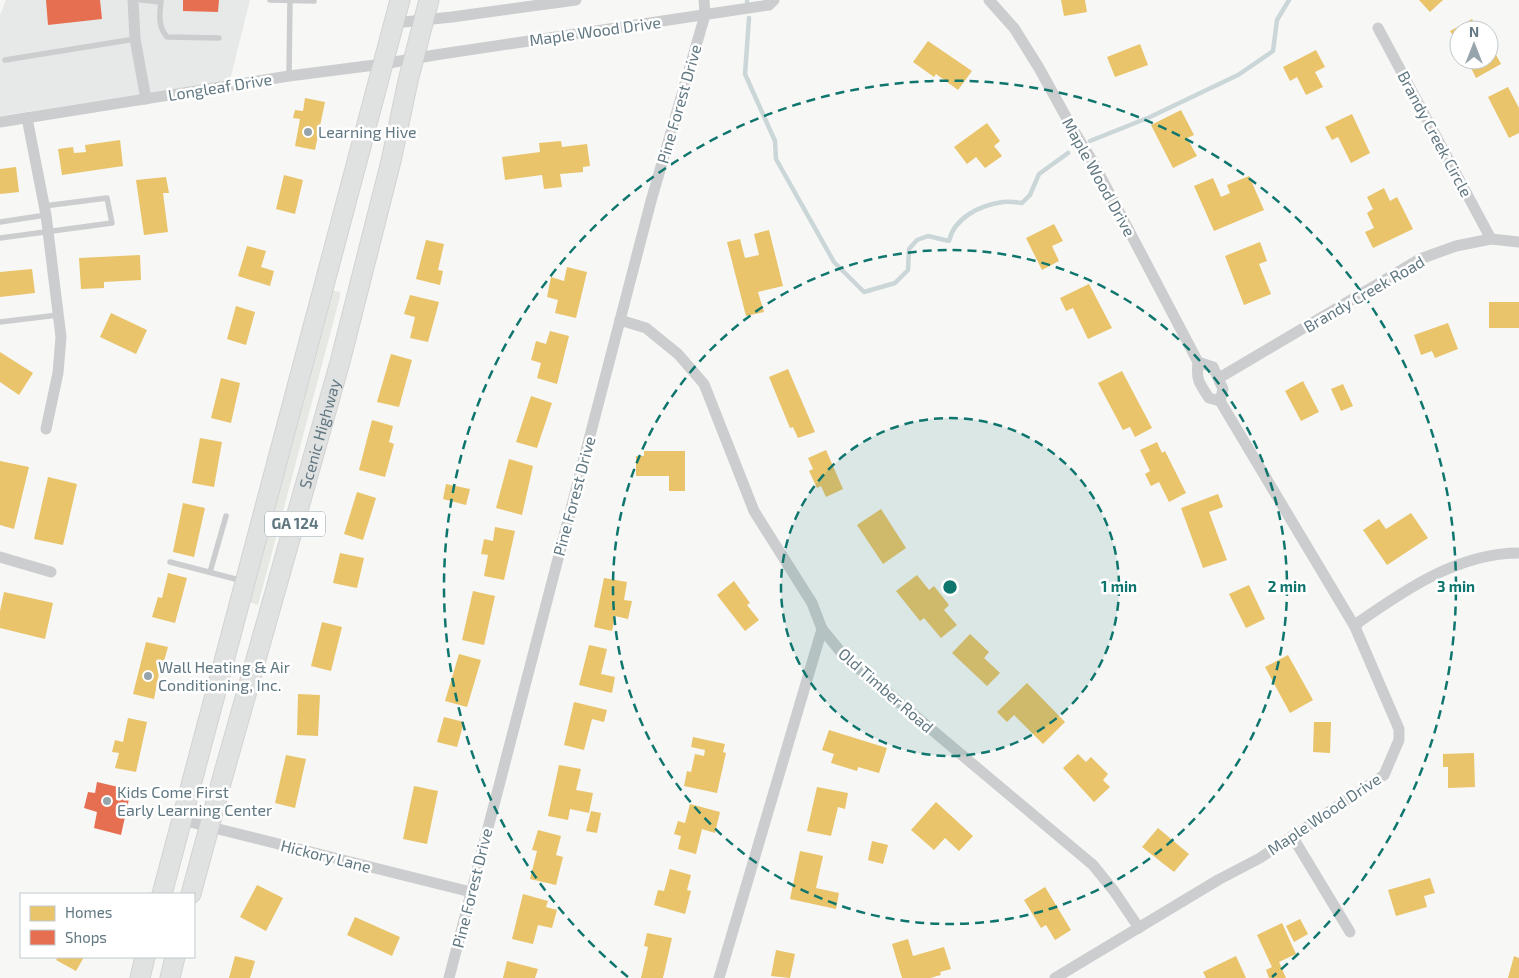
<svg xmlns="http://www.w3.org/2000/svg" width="1519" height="978" font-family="'Exo 2',sans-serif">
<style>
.built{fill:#e6e9e8}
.green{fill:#e6e9e3}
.homes{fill:#e9c46a}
.shops{fill:#e76f51}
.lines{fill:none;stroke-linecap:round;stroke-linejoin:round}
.stream{stroke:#cad6d7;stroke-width:4.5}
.trunk-casing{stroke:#d3d3d4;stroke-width:21}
.service{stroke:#cccdce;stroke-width:5.5}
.minor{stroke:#cccdce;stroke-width:11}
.trunk{stroke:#e0e1e1;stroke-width:19}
.ring{fill:none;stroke:#0f766e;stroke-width:2.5;stroke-dasharray:9 6}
.poi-dot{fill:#96a4ab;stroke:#fff;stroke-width:2}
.labels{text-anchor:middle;stroke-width:5;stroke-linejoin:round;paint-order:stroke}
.shield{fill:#fff;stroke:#90a0a8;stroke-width:1}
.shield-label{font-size:15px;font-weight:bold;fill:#617882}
.street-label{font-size:16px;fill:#617882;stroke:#fff}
.poi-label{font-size:16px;fill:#617882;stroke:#fff;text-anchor:start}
.centre{fill:#0f766e;stroke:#fff;stroke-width:2.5}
.ring-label{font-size:15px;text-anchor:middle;font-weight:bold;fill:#0f766e;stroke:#fff;stroke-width:5;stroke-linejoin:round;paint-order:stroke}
</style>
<rect width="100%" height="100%" fill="#f7f7f6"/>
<!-- built -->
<polygon class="built" points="6,0 250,0 230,80 0,116 0,15"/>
<!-- green -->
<polygon class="green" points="331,290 340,292 340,297 258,605 249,602"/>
<!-- homes -->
<g class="homes">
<polygon points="1061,0 1085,0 1087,12 1064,16"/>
<polygon points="1419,0 1443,0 1430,12"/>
<polygon points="1472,19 1477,29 1481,27 1483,30 1459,30 1459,46 1450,31"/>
<polygon points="928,41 972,71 958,90 936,74 934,77 913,62"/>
<polygon points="1489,42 1501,64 1476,78 1467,60 1489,60"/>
<polygon points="1140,44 1148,65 1115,77 1107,57"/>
<polygon points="1316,50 1325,67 1315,72 1323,87 1306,95 1297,77 1290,81 1283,67"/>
<polygon points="1508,87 1519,108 1519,133 1509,138 1488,97"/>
<polygon points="305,98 325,102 315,150 295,146 300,119 293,118 295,110 303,111"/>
<polygon points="1181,110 1194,135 1187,138 1197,156 1173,168 1151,125"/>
<polygon points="1352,114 1370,153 1351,163 1338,137 1332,140 1325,127"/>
<polygon points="987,123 1000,141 994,146 1002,156 985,168 976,157 967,164 954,147"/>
<polygon points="120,140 123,166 62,175 58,149 73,147 74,153 86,152 85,145"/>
<polygon points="561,141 562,147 587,144 590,166 583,167 583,172 560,174 562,187 544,189 542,175 505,180 502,157 540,152 539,143"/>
<polygon points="16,167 19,192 0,194 0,169"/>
<polygon points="284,175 303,180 295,214 276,209"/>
<polygon points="1249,176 1264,210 1214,231 1194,186 1213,178 1221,197 1230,193 1227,185"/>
<polygon points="166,177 169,193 163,193 168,232 144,235 136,180"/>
<polygon points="1384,188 1390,201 1397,197 1413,229 1373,248 1365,232 1374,228 1367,213 1373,209 1367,197"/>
<polygon points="1054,224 1063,241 1052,246 1059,261 1042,270 1026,238"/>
<polygon points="769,230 783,286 758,292 764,312 746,316 727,242 740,239 745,258 759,255 754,234"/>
<polygon points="426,240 444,244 438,270 443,271 440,285 416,279"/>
<polygon points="1260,242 1267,261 1259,264 1271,294 1244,305 1225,256"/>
<polygon points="247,246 266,251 261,267 274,271 270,286 238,276"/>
<polygon points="140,255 141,280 104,282 104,288 81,289 79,258"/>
<polygon points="567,267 587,272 576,318 555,313 558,300 547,297 551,277 564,281"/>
<polygon points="32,269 35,293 0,297 0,272"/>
<polygon points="1089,284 1112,328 1088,339 1073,308 1066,311 1060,298"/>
<polygon points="410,295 439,302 428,342 410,338 415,317 404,314"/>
<rect x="1489" y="302" width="30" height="26"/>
<polygon points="236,306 255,312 246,345 227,339"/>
<polygon points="111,313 147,330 136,354 100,337"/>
<polygon points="1448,323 1458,349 1435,358 1432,351 1421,355 1414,335"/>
<polygon points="550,331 569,336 557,384 537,378 541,363 531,360 536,341 546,344"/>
<polygon points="0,352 33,373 19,395 0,382"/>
<polygon points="391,354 412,360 399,407 377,402"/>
<polygon points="788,369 815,432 798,438 793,427 790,428 769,377"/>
<polygon points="1122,371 1152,428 1135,437 1130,427 1123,430 1098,383"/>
<polygon points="221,378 240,383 231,423 211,418"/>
<polygon points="1303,381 1319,412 1301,421 1285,391"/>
<polygon points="1343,384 1353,406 1341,411 1331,389"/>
<polygon points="531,396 552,403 537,448 516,442"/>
<polygon points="372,420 393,426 389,442 394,444 385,477 359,470"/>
<polygon points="200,438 222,442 214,487 192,483"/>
<polygon points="1157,442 1162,453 1165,451 1186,493 1169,502 1159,482 1151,486 1145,474 1150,471 1140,450"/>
<polygon points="826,450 843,489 826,497 821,486 817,488 809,471 813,469 808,458"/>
<polygon points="644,451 685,451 685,491 669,491 669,476 636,476 636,456 644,456"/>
<polygon points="509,459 533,466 522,515 496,508"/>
<polygon points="0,461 29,467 14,529 0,525"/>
<polygon points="48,477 77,484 63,545 34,539"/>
<polygon points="446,484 470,489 466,505 443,499"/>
<polygon points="357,492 376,498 363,540 344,534"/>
<polygon points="1218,494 1223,507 1209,512 1227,560 1203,568 1181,508"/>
<polygon points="183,503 205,508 194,557 173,552"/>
<polygon points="881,509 906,548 883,564 857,525"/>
<polygon points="1411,513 1428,538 1387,565 1363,530 1379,519 1386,529"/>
<polygon points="495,527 515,531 504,580 484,576 488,555 481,554 484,539 493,541"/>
<polygon points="340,553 364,558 357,588 333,583"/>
<polygon points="168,573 187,578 175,623 152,617 158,597 162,598"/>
<polygon points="917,575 929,590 934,586 949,605 944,610 957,625 941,638 924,618 920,621 896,591"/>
<polygon points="604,578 627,582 624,600 632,601 628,619 615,616 612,631 594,627"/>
<polygon points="734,581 750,603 747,605 759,620 745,631 717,595"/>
<polygon points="1249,585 1265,619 1246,628 1229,594"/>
<polygon points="473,591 495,596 484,645 462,640"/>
<polygon points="4,592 53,603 45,639 0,628 0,611"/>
<polygon points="322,622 342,627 331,671 311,666"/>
<polygon points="970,634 989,652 984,658 1000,673 987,686 952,653"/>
<polygon points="146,642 168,647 162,668 160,668 154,699 133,694"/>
<polygon points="589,645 607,649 601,674 615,677 612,693 579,685"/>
<polygon points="459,654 481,660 467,707 445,701"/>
<polygon points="1288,655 1313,700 1290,713 1265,667"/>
<polygon points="1027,683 1065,722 1043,744 1014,715 1007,722 997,712"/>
<polygon points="298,694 320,695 318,736 297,735"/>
<polygon points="574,702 607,710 604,722 592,719 584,750 564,745"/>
<polygon points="444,717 464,722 457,747 437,742"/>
<polygon points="128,718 147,722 136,772 115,768 119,753 112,752 115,740 123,742"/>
<polygon points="1314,722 1331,722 1330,753 1313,752"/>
<polygon points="829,730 887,748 879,773 858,767 857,771 831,763 834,754 822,750"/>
<polygon points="693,737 725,744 723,752 726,753 717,793 684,786 687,771 691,772 695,754 704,756 705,750 691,747"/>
<polygon points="1474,753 1475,787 1448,788 1448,767 1443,767 1443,754"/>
<polygon points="1078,754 1086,762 1091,757 1108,774 1103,780 1110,787 1094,802 1063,768"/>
<polygon points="286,755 306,759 295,808 275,803"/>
<polygon points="559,765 581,769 576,790 593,793 589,813 570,809 568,820 548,816"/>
<polygon points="414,786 438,791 427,844 403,839"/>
<polygon points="817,787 848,793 845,809 838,807 831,836 807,831"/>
<polygon points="936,802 973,836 959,851 945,838 934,850 911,830"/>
<polygon points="690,804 720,812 715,833 702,829 696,854 678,849 681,836 674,834 678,821 685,823"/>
<polygon points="591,811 601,813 597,833 586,831"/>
<polygon points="1158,828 1189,854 1174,872 1142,847"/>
<polygon points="538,830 561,836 556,855 563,857 556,885 530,879 537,851 532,850"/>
<polygon points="872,841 888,845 883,864 868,860"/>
<polygon points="800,851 823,856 816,888 839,893 836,909 790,899"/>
<polygon points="670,869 691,875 687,890 691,891 685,914 654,905 658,890 664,891"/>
<polygon points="1430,878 1435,893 1424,896 1427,907 1396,916 1388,890"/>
<polygon points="257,885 283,898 266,931 240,917"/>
<polygon points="1045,887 1071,930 1055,940 1046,925 1041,928 1024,900"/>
<polygon points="523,894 548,901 546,907 557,910 552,928 538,925 533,944 512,939"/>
<polygon points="355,917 400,937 392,956 347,935"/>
<polygon points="1300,919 1308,934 1294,942 1286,926"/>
<polygon points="1282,923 1296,954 1279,962 1286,978 1269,978 1266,970 1272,967 1257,935"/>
<polygon points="647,933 672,938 663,978 641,978 648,947 644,946"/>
<polygon points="908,939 913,956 944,947 951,969 940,972 941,975 930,978 902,978 892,944"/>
<polygon points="776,950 795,954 790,978 771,976"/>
<polygon points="235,956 255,961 250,978 229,978"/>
<polygon points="1236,956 1246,978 1206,978 1203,972"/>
<polygon points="1514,956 1519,958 1519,978 1508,978"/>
<polygon points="58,957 84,957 76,971 56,960"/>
<polygon points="507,961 538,969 535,978 503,978"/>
</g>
<!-- shops -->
<g class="shops">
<polygon points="46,0 100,0 102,19 48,25"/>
<polygon points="183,0 219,0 218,12 183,11"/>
<polygon points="97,782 131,790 121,835 94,828 97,812 84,808 88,792 95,793"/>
</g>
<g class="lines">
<!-- stream -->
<g class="stream">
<polyline points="747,0 747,2"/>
<path d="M749,18L745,74L775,141L776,159L834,262L864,292L895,283L908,270L909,249L917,240L928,236L949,241C954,218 980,205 1003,202C1009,201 1016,202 1022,203L1030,195L1039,174L1068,153"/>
<polyline points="1090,141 1150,117 1238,75 1273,51 1277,20 1289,0"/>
</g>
<defs>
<g id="trunk">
<polyline points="162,894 400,0"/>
<path id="s1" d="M191,894L223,776L340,362L391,161L408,81L429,0"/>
<polyline points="140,978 145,957"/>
<polyline points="170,978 175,957"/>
</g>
</defs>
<!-- trunk casing -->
<use href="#trunk" class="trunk-casing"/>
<!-- service -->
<g class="service">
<polyline points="141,0 161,2"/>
<path d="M161,0C160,14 157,25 167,37L219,38"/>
<polyline points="270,0 314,1"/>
<polyline points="5,60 135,39"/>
<polyline points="289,76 290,0"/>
<polyline points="0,222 46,215"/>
<polyline points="0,238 112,223 107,198 44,206"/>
<polyline points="0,322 58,315"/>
<polyline points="170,562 243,581"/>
<polyline points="210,572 226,516"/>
</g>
<!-- minor -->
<g class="minor">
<polyline points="133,0 135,39 146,99"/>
<path d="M989,0L1014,28L1039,68L1071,126L1093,162L1198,362C1196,380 1199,383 1209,398L1220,401L1355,627L1399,729V740L1384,775L1260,858L1218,880L1055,978"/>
<polyline points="394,23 452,17 576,0"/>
<polyline points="1378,28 1491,239"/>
<polyline points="27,118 46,215 61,337 58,373 46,429"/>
<polyline points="0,122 289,76 383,64 435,55 769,5 774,0"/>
<polyline points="620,320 646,328 678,354 704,384 754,511 812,603 822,629 845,657 1093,865 1114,891 1139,928"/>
<polyline points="1198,362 1213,367 1223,389 1220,401"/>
<polyline points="1219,378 1420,259 1456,246 1491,239 1519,242"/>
<polyline points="0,557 51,572"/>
<path d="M1355,627L1359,622C1406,589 1459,553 1519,553"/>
<polyline points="182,820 471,892"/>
<polyline points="1292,836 1350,932"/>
<polyline points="449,978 651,201 705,15 704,0"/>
<polyline points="719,978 822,629"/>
</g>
<!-- trunk -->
<use href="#trunk" class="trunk"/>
</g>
<!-- distance rings -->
<circle cx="950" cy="587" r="169" fill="#0f766e" fill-opacity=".12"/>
<g class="ring">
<circle cx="950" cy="587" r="169"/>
<circle cx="950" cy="587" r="337"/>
<path d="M628 977A506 506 0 1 1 1272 977"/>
</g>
<!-- markers -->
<g class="poi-dot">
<circle cx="308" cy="132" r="5"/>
<circle cx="148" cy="676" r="5"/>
<circle cx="107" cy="801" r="5"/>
</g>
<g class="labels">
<!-- shield labels -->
<rect class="shield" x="265" y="511.5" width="60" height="25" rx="4"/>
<g class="shield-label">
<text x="295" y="529">GA 124</text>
</g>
<!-- street labels -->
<g class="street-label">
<text transform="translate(595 31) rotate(-8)" y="6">Maple Wood Drive</text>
<text transform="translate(220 87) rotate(-9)" y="6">Longleaf Drive</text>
<text transform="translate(679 104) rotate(-74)" y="6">Pine Forest Drive</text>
<text transform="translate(1435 134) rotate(62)" y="6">Brandy Creek Circle</text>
<text transform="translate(1099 177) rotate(61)" y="6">Maple Wood Drive</text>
<text transform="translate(1364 294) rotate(-30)" y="6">Brandy Creek Road</text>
<text dy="6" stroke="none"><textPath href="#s1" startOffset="478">Scenic Highway</textPath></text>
<text transform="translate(574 496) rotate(-75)" y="6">Pine Forest Drive</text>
<text transform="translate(886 690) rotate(41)" y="6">Old Timber Road</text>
<text transform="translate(1324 814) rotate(-34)" y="6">Maple Wood Drive</text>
<text transform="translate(326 856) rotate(14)" y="6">Hickory Lane</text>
<text transform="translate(472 888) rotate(-76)" y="6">Pine Forest Drive</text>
</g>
<!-- poi labels -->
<g class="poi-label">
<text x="318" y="138">Learning Hive</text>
<text x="158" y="673">Wall Heating &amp; Air<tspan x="158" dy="18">Conditioning, Inc.</tspan></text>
<text x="117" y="798">Kids Come First<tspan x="117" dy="18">Early Learning Center</tspan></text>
</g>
</g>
<circle cx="950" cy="587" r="8" class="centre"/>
<g class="ring-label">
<text x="1119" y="592">1 min</text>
<text x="1287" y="592">2 min</text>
<text x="1456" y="592">3 min</text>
</g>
<!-- legend -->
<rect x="20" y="893" width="175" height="65" fill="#ffffff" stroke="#c0c9cd"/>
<rect x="30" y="906" width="25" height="15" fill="#e9c46a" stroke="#c0c9cd"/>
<text x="65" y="918" font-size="15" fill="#617882">Homes</text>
<rect x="30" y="930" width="25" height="15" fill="#e76f51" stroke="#c0c9cd"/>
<text x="65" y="943" font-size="15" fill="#617882">Shops</text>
<!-- north arrow -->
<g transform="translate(1474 45)"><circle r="24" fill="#ffffff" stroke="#c0c9cd"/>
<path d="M0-4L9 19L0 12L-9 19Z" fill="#96a4ab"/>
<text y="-8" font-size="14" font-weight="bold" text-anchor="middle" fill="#617882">N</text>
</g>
</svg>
